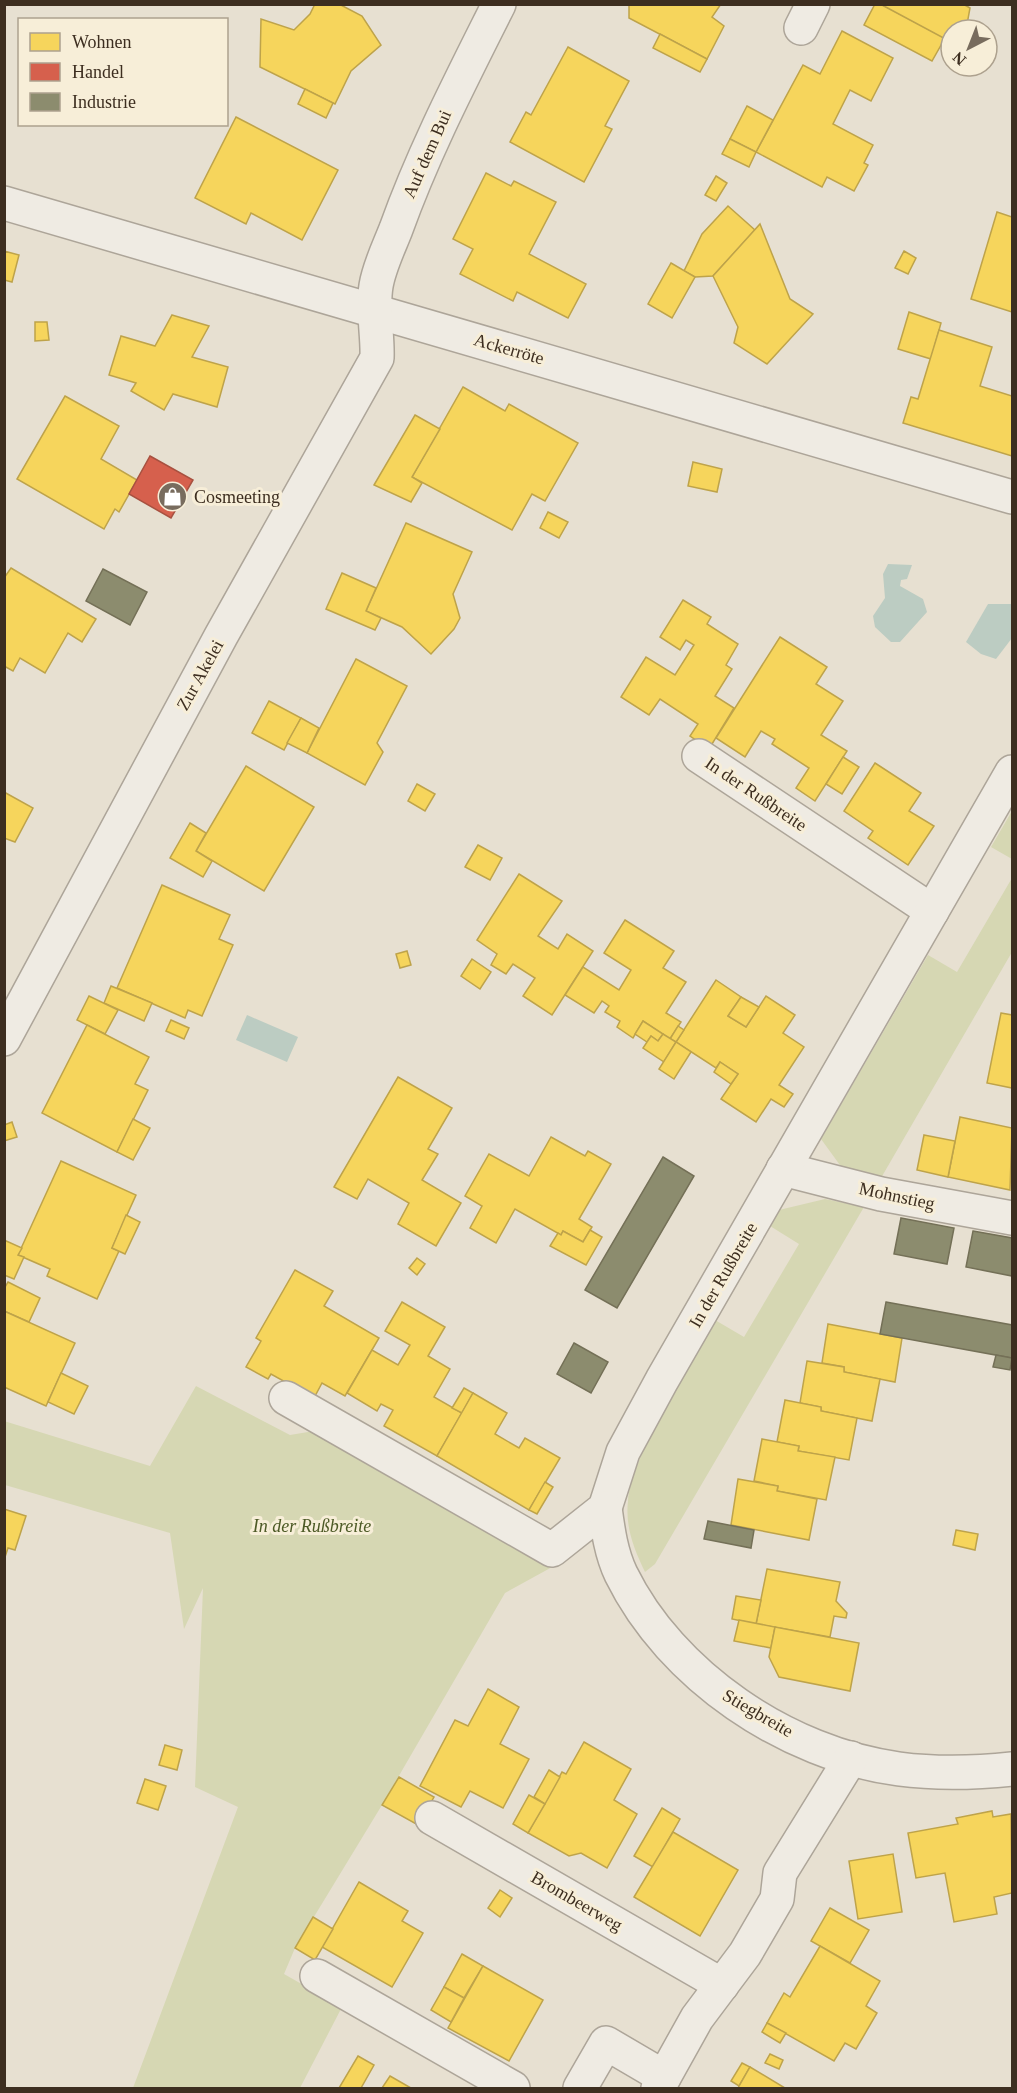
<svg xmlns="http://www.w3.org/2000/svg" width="1017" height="2093" font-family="Georgia,serif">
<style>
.green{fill:#d6d7b3}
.water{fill:#bcccc2}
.homes{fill:#f6d55c;stroke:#bea34a;stroke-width:1.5}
.shops{fill:#d6604d;stroke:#a85140;stroke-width:1.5}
.industry{fill:#8c8c6e;stroke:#747057;stroke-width:1.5}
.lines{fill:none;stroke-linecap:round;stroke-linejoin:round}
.minor-casing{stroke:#ada599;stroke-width:36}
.minor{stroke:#efebe3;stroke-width:33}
.labels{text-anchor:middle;stroke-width:6;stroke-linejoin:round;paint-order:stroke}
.street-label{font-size:18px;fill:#3d2e20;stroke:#f7eed8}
.poi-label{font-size:18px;fill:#3d2e20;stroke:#f7eed8;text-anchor:start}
.park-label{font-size:18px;font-style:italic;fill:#4d5a26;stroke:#f7eed8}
</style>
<rect width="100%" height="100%" fill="#e7e0d1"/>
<!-- green -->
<g class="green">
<polygon points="1012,811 1012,859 991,847"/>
<polygon points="1012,878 1012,952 881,1178 845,1172 821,1139 928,955 957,972"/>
<path d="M825,1199L864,1207L655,1564L645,1572C634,1549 625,1527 628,1501C632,1454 691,1364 715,1320L744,1337L799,1244L770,1226L779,1210Z"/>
<polygon points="196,1386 290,1435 320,1430 554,1566 505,1593 382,1805 295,1948 284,1974 342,2007 300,2088 133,2088 238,1807 195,1787 203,1588 184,1629 170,1533 5,1485 4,1421 150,1466"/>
</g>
<!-- water -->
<g class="water">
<polygon points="888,564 912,565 907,579 901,580 900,586 923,599 927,612 900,642 891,642 875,627 873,616 885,598 883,574"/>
<polygon points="988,604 1012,604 1012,638 996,659 981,654 966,642"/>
<polygon points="247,1015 298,1037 287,1062 236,1040"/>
</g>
<!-- homes -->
<g class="homes">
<polygon points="315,4 339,4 362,16 381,45 351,71 335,104 260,67 261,19 294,30 310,14"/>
<polygon points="629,4 721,4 712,17 724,26 707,59 629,18"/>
<polygon points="875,4 881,4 945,38 932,61 864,25"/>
<polygon points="963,4 970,8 966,30 951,30 951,42 882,5"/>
<polygon points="842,31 893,58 871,101 850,90 833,124 873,145 864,163 868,165 854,191 827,177 822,187 756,152 803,65 820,74"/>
<polygon points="660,34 707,59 700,72 653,48"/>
<polygon points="568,47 629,81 605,126 612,129 584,182 510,142 526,112 531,115"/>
<polygon points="305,89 333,103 326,118 298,104"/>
<polygon points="747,106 773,120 756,152 730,139"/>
<polygon points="236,117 338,170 302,240 251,213 246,224 195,198"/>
<polygon points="730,139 756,152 749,167 722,154"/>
<polygon points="486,173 511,186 514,181 556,202 529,254 586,284 568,318 517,292 513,301 460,274 473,249 453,239"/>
<polygon points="716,176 727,183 716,201 705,195"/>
<polygon points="728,206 755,230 713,276 695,277 684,271 702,234"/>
<polygon points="997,212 1012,217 1012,312 971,299"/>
<polygon points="760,224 790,299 813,314 767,364 734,343 738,327 713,276"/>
<polygon points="4,251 19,255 12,282 4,280"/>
<polygon points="904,251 916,258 908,274 895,268"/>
<polygon points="671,263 695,277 672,318 648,304"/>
<polygon points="909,312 941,323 931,359 898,349"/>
<polygon points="172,315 209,326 192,357 228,367 217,407 173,394 164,410 131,391 136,383 109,375 121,336 155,346"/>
<polygon points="35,322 47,322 49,340 35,341"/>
<polygon points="939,330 992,347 980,386 1012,396 1012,456 903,423 911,397 918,399"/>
<polygon points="463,387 505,411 509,404 578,443 545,501 532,494 512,530 412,477"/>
<polygon points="65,396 119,426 101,459 137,480 119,512 115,509 104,529 17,479"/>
<polygon points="415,415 440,429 412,477 422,483 411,502 374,485"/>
<polygon points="693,462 722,469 717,492 688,486"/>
<polygon points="548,512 568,522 559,538 540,528"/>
<polygon points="406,523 472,552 453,594 460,618 454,629 431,654 402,627 366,611"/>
<polygon points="11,568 96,619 82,642 68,633 45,673 20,658 13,671 4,666 4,578"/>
<polygon points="342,573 376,588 366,611 381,618 375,630 326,609"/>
<polygon points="683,600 711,617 707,624 738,644 726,665 732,669 715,696 734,708 709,749 690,736 698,724 660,699 649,715 621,697 646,657 675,675 694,645 686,640 680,650 660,637"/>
<polygon points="780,637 827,667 816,684 843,701 821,735 847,751 815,801 796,788 809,768 772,744 775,739 761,731 745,757 716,738"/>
<polygon points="356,659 407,686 377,743 383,752 365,785 307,753"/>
<polygon points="269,701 301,718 284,750 252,733"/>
<polygon points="301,718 319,728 307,753 287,743"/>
<polygon points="843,757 859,767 842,794 826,784"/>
<polygon points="875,763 921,793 909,811 934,826 908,865 868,838 873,831 844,811"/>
<polygon points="246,766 314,807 264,891 196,851"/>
<polygon points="417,784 435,794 425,811 408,801"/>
<polygon points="4,792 33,808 15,842 4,838"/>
<polygon points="190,823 206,833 196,851 212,861 203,877 170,858"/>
<polygon points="478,845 502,858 490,880 465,867"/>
<polygon points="519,874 562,901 538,936 558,949 567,934 593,951 552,1015 523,996 535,978 513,964 506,974 491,965 497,954 477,940"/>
<polygon points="162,885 230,915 219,939 233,945 202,1016 188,1010 185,1018 117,988"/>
<polygon points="625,920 674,951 663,968 686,982 666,1013 681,1022 670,1039 643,1021 633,1038 617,1027 620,1021 605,1012 609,1006 602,1001 594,1013 565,995 583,967 619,990 631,970 604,953"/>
<polygon points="407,951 411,965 400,968 396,954"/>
<polygon points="472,959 491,972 480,989 461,976"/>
<polygon points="716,980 741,997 728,1016 746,1027 766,996 795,1015 783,1033 804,1047 779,1085 793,1094 784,1107 771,1099 756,1122 721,1099 738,1074 720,1062 716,1068 676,1042"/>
<polygon points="111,986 152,1003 144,1021 104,1003"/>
<polygon points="89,996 118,1010 105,1034 77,1020"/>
<polygon points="741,997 759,1007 746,1027 728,1016"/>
<polygon points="1001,1013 1012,1015 1012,1088 987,1083"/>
<polygon points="171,1020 189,1028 184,1039 166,1031"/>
<polygon points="643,1021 663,1034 658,1041 651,1036 647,1042 635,1034"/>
<polygon points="87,1025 149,1057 135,1084 148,1090 117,1152 42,1113"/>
<polygon points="678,1026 684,1030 676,1042 670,1039"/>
<polygon points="663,1034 676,1042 664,1062 643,1048 651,1036 658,1041"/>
<polygon points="676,1042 691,1052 674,1079 659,1069"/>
<polygon points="720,1062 738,1074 731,1084 714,1072"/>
<polygon points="398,1077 452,1108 428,1149 438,1154 422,1180 461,1203 436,1246 398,1224 409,1203 368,1179 357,1199 334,1187"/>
<polygon points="960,1117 1012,1128 1010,1190 948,1177"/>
<polygon points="133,1119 150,1128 133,1160 117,1152"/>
<polygon points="12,1122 17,1137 4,1141 4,1125"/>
<polygon points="924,1135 955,1141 948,1177 917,1170"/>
<polygon points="551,1137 585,1156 588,1151 611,1164 579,1219 592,1227 583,1242 563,1231 561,1235 515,1209 496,1243 470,1228 482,1206 465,1196 489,1154 529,1176"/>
<polygon points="61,1161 136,1195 112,1248 119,1251 97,1299 47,1276 50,1269 18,1255"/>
<polygon points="126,1215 140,1222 125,1254 112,1248"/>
<polygon points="590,1230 602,1237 586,1265 550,1246 558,1233 561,1235 563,1231 583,1242"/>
<polygon points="4,1240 22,1248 18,1255 24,1257 14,1279 4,1275"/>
<polygon points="417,1258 425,1264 417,1275 409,1268"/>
<polygon points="295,1270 333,1291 324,1306 379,1338 345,1396 322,1383 314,1398 271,1374 268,1379 246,1367 261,1341 256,1338"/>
<polygon points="8,1282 40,1298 29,1322 4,1311 4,1289"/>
<polygon points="402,1302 445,1327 428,1356 450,1369 434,1397 462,1413 437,1456 384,1426 393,1410 381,1404 377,1411 347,1393 372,1350 398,1365 410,1345 385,1331"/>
<polygon points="4,1311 75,1343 46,1406 4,1387"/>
<polygon points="828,1324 902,1338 895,1382 844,1372 844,1367 822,1363"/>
<polygon points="807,1361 844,1367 844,1372 880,1379 872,1421 821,1411 821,1407 800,1403"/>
<polygon points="61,1373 88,1386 74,1414 48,1402"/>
<polygon points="464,1388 473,1393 462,1413 452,1408"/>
<polygon points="473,1393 507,1413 495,1434 519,1448 525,1438 560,1458 529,1510 437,1456"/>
<polygon points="785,1400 821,1407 821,1411 857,1418 849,1460 798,1451 799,1446 777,1442"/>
<polygon points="762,1439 799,1446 798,1451 835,1457 826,1500 777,1491 778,1486 754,1481"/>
<polygon points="738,1479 778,1486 777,1491 817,1499 809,1540 731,1525"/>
<polygon points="545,1482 553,1487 537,1514 529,1510"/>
<polygon points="4,1509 26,1516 15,1550 8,1548 4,1560"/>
<polygon points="956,1530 978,1534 975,1550 953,1545"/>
<polygon points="767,1569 840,1582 836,1601 847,1613 846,1618 834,1616 830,1637 756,1624"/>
<polygon points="736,1596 761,1600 756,1624 732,1619"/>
<polygon points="739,1620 775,1627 771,1648 734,1641"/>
<polygon points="775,1627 859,1643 850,1691 779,1677 769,1657"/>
<polygon points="488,1689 519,1707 500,1744 529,1759 503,1808 470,1791 461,1807 420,1786 455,1720 468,1726"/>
<polygon points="584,1742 631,1769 614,1800 637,1814 607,1868 581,1853 569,1856 528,1833 562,1772 566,1774"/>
<polygon points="165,1745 182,1750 177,1770 159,1765"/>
<polygon points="549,1770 560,1777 545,1804 534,1797"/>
<polygon points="399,1777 434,1797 418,1825 382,1805"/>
<polygon points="145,1779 166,1786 158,1810 137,1803"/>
<polygon points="529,1795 545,1804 528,1833 513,1824"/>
<polygon points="662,1808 680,1819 653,1867 634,1856"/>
<polygon points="992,1811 993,1817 1011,1814 1012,1893 994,1897 997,1914 954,1922 945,1873 916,1878 908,1833 958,1824 956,1818"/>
<polygon points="673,1832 738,1870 700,1936 634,1897"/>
<polygon points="893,1854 902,1912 858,1919 849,1861"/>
<polygon points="359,1882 408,1911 402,1921 423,1933 392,1987 322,1947"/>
<polygon points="500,1890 512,1898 500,1917 488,1908"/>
<polygon points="830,1908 869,1930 850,1963 811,1941"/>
<polygon points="313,1917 333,1929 315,1960 295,1948"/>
<polygon points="820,1946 880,1981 866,2006 877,2013 856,2049 845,2043 834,2061 767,2023 784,1993 790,1997"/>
<polygon points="462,1954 483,1966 464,1998 444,1987"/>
<polygon points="483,1966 543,2000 509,2061 448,2028"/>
<polygon points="444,1987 464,1998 451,2022 431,2010"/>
<polygon points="767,2023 786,2033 780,2043 762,2032"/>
<polygon points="770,2054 783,2060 779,2069 765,2063"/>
<polygon points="358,2056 374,2065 361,2088 339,2088"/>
<polygon points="742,2063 750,2067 739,2086 731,2081"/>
<polygon points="750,2067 785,2088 738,2088"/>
<polygon points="390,2076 411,2088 382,2088"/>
</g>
<!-- shops -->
<polygon class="shops" points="150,456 193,480 171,518 129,494"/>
<!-- industry -->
<g class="industry">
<polygon points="103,569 147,592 130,625 86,601"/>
<polygon points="663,1157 694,1176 617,1308 585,1290"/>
<polygon points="901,1218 954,1228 947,1264 894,1254"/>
<polygon points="973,1231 1012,1238 1012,1276 966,1267"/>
<polygon points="886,1302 1012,1325 1012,1358 880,1334"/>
<polygon points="574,1343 608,1362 591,1393 557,1374"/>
<polygon points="996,1355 1012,1358 1010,1370 993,1367"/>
<polygon points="708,1521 754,1530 751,1548 704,1539"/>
</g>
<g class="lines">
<defs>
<g id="minor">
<polyline points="801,28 813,4"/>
<polyline points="4,203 1012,497"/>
<polyline points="699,756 932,911"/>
<path d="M4,1039L221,636L377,358C378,334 372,310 376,286C379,267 389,247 396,229C424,151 462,78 499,4"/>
<polyline points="783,1169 881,1194 1012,1218"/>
<polyline points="286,1398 552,1550 605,1508 623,1452 662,1380 1012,772"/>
<path d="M605,1508C608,1530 611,1553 621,1574C671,1676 787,1754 899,1769C937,1774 974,1773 1012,1769"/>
<polyline points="432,1818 722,1985"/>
<polyline points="317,1976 513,2088"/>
<polyline points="580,2088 606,2043 664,2077"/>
<polyline points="658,2088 697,2018 745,1954 777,1899 780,1873 851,1758"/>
</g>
</defs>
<!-- minor casing -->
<use href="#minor" class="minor-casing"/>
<!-- minor -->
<use href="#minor" class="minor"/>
</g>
<!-- icons -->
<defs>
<symbol id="shop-disc" viewBox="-11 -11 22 22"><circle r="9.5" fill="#786c5e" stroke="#f7eed8"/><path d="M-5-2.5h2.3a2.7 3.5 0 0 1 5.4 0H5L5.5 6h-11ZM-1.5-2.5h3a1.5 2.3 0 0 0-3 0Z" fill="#fff"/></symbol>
</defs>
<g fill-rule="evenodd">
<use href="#shop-disc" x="156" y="480" width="33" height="33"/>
</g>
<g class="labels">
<!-- street labels -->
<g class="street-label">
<text transform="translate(427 154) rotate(-66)" y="6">Auf dem Bui</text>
<text transform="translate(509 349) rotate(16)" y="6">Ackerröte</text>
<text transform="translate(200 675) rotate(-61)" y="6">Zur Akelei</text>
<text transform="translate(756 794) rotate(34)" y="6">In der Rußbreite</text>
<text transform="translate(897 1196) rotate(12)" y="6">Mohnstieg</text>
<text transform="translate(723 1275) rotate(-60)" y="6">In der Rußbreite</text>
<text transform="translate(758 1713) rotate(30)" y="6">Stiegbreite</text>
<text transform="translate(577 1901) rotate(30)" y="6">Brombeerweg</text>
</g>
<!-- poi labels -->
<g class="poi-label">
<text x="194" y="503">Cosmeeting</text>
</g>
<!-- park labels -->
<g class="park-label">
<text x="312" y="1532">In der Rußbreite</text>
</g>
</g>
<!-- border -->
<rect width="1017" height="2093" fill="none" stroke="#3d2e20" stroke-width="12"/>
<!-- legend -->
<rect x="18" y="18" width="210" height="108" fill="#f7eed8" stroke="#ada18e" stroke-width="1.5"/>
<rect x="30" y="33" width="30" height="18" fill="#f6d55c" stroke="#ada18e" stroke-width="1.5"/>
<text x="72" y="48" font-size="18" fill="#3d2e20">Wohnen</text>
<rect x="30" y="63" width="30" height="18" fill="#d6604d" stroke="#ada18e" stroke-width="1.5"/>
<text x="72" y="78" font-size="18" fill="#3d2e20">Handel</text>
<rect x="30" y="93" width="30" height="18" fill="#8c8c6e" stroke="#ada18e" stroke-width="1.5"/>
<text x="72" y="108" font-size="18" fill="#3d2e20">Industrie</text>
<!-- north arrow -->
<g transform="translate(969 48) rotate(222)"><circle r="28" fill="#f7eed8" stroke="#ada18e" stroke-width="1.5"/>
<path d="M0-4.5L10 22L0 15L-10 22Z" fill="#786c5e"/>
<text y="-9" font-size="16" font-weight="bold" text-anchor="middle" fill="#3d2e20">N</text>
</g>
</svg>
